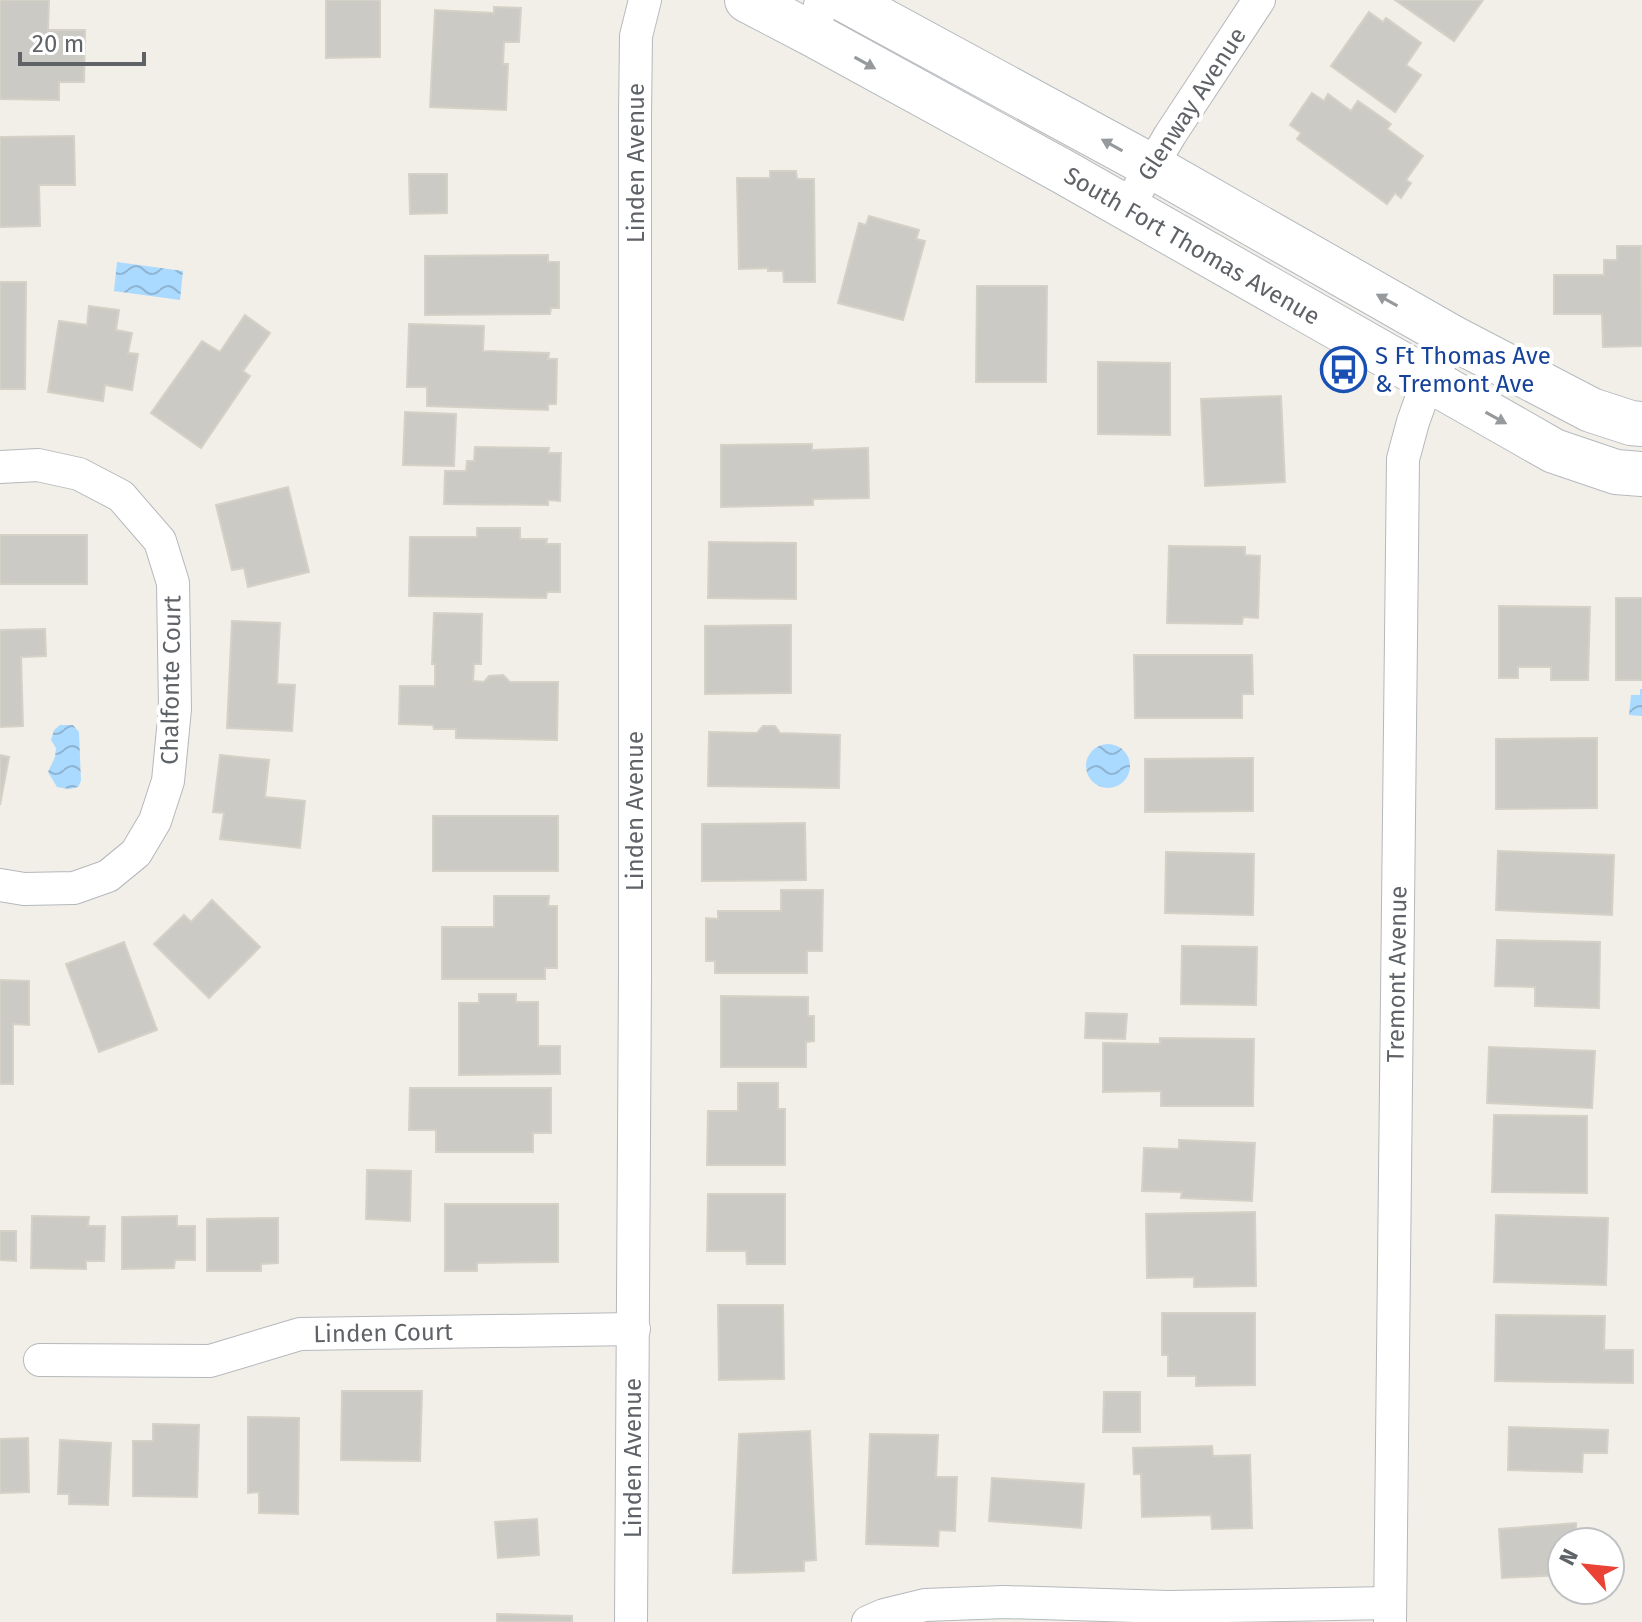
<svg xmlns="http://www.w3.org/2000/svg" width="1642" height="1622" font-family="'Fira Sans',sans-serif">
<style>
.water{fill:url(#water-waves)}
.building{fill:#cccac5;stroke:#d6d1c6;stroke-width:2}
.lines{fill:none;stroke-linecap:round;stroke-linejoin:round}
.minor-casing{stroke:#b5b8bc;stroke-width:34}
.secondary-casing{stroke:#b6babf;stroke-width:46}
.minor{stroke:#fff;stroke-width:32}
.secondary{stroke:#fff;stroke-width:44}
.oneway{fill:#979a9d}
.labels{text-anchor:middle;stroke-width:8;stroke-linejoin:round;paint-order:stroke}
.street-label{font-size:24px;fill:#5f6368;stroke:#fff}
.transit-label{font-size:24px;fill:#164399;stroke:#fff;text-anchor:start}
</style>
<defs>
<pattern id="water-waves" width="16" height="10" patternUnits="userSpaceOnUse" patternTransform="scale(2)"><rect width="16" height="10" fill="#aadaff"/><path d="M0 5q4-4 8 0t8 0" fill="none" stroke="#8eb4d2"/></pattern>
</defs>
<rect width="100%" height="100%" fill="#f1efe8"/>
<!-- water -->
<g class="water">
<polygon points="117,262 183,271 180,300 114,291"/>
<polygon points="1640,689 1642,689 1642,716 1629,715 1631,695 1640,695"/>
<polygon points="60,725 73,725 79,732 81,781 78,787 69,789 57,787 48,772 55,757 56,748 51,740 54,730"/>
<circle cx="1108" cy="766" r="22"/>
</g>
<!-- building -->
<g class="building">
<polygon points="0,0 49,0 48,30 85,30 84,82 59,82 59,100 0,99"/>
<polygon points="326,0 380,0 380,57 326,58"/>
<polygon points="1395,0 1483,0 1454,41"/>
<polygon points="494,7 521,8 519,42 504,42 503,64 508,64 506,110 430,107 435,10 494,13"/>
<polygon points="1369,12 1383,22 1386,18 1421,43 1406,65 1421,75 1395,112 1331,66"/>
<polygon points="1312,93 1324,101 1328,94 1351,111 1358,101 1391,124 1387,129 1423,156 1406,180 1411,183 1401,198 1395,193 1387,204 1297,139 1301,133 1290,125"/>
<polygon points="74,136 75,185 39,185 40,226 0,227 0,137"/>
<polygon points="770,171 796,171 797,179 814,179 815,282 784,282 783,271 768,271 768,268 739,269 737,178 770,178"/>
<polygon points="409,174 447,174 447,213 410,214"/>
<polygon points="869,216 919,230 916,239 925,241 903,320 838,303 859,223 866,225"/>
<polygon points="1617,246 1641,246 1642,346 1603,347 1602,314 1554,314 1554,275 1604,275 1604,260 1617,260"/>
<polygon points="548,255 548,262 559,262 559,308 551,308 550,314 425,315 425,256"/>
<polygon points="0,282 26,282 25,389 0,389"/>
<polygon points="977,286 1047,286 1046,382 976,382"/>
<polygon points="89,306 119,310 116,330 132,333 128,353 138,354 132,390 105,385 103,401 48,392 59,321 87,325"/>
<polygon points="245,315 270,333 243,371 250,376 201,448 151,413 202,341 220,352"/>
<polygon points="409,324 484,326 483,351 549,353 548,359 557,359 556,404 548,404 548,410 427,406 427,387 407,387"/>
<polygon points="1098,362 1170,363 1170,435 1098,434"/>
<polygon points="1281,396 1285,482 1205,486 1201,399"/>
<polygon points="405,412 456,414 454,466 403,465"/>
<polygon points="812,444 812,450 868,448 869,498 813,499 813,505 721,507 721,445"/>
<polygon points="475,447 549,448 548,453 561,453 560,501 548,500 548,505 444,504 445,471 466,471 467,461 474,461"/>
<polygon points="288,487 309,572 248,587 244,568 232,570 216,505"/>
<polygon points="477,528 520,528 520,539 547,539 546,544 560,544 560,592 547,592 546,598 409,596 410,537 477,537"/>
<rect x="0" y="535" width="87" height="49"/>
<polygon points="709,542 796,543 796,599 708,598"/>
<polygon points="1169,546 1245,547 1245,555 1260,556 1258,618 1243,617 1242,624 1167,623"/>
<rect x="1616" y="598" width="26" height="82"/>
<polygon points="1499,606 1590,607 1588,680 1551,680 1551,667 1518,667 1518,678 1499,678"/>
<polygon points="434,613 482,614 481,664 474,664 473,681 484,682 489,676 503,675 510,682 558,682 557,740 456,738 456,729 434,729 433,725 399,724 400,686 435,686 435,664 432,664"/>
<polygon points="232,621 280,623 277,684 295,685 292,731 227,728"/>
<polygon points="791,625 791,693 705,694 705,626"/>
<polygon points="45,629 46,656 21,657 23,726 0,727 0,630"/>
<polygon points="1134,655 1252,655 1253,694 1242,694 1242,718 1135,718"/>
<polygon points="763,726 775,726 780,733 840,735 839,788 708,786 709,732 757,733"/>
<polygon points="1597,738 1597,808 1496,809 1496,739"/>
<polygon points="0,755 9,757 0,805"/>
<polygon points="220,755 269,760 265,797 305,801 300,848 220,839 224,813 213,812"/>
<polygon points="1253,758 1253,811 1145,812 1145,759"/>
<rect x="433" y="816" width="125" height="55"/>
<polygon points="805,823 806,880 702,881 702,824"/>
<polygon points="1498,851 1614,855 1612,915 1496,910"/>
<polygon points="1166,852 1254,854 1253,915 1165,913"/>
<polygon points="781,890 823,890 822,951 807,951 807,973 715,973 715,961 706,961 706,918 718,919 718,911 781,911"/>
<polygon points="494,896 549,896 548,906 557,906 557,968 545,968 545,979 442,979 442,927 494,927"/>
<polygon points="212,900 260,947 209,998 154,944 184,915 191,922"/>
<polygon points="1497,940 1600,942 1599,1008 1535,1006 1535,987 1495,986"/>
<polygon points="124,942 157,1030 99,1052 66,964"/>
<polygon points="1182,946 1257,947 1256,1005 1181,1004"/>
<polygon points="0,980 29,981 29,1025 13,1024 13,1084 0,1084"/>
<polygon points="479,994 516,994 516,1002 538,1002 538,1046 560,1046 560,1074 459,1075 459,1003 479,1003"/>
<polygon points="721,996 808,997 808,1016 814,1016 814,1041 806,1042 806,1067 721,1067"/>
<polygon points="1086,1013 1127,1014 1125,1039 1085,1038"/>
<polygon points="1160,1038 1254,1039 1253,1106 1161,1106 1161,1091 1103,1092 1103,1043 1160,1044"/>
<polygon points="1489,1047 1595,1051 1592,1108 1487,1103"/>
<polygon points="738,1083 778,1083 778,1109 785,1109 785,1165 707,1165 708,1111 738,1111"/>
<polygon points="410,1088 551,1088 551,1133 533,1133 533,1152 436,1152 436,1130 409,1130"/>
<polygon points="1494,1115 1587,1116 1587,1193 1492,1192"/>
<polygon points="1179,1140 1255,1143 1252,1201 1181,1198 1182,1192 1142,1191 1144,1148 1179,1149"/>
<polygon points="367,1170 411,1171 410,1221 366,1219"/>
<polygon points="708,1194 785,1194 785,1264 747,1264 746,1251 707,1251"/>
<polygon points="445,1204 558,1204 558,1262 477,1263 477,1271 445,1271"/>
<polygon points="1255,1212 1256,1286 1194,1287 1194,1277 1147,1278 1146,1214"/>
<polygon points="1496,1215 1608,1218 1606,1285 1494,1282"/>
<polygon points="32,1216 89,1217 88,1226 105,1226 104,1261 86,1261 86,1269 31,1268"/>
<polygon points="177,1216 177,1226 195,1226 195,1260 175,1260 174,1268 122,1269 122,1217"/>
<polygon points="278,1218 278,1263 261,1264 261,1271 207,1271 207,1219"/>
<polygon points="0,1231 16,1231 16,1261 0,1260"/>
<polygon points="718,1305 783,1305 784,1379 719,1380"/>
<polygon points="1162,1313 1255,1313 1255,1385 1196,1386 1196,1376 1168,1376 1168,1355 1162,1355"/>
<polygon points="1496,1315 1605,1316 1604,1350 1633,1350 1633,1383 1495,1381"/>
<polygon points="342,1391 422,1391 420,1461 341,1460"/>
<polygon points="1104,1392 1140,1392 1140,1432 1103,1432"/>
<polygon points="248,1417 299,1418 298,1514 259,1513 259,1492 248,1493"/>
<polygon points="153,1424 199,1425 197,1497 133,1496 133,1441 153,1441"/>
<polygon points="1509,1427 1608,1430 1607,1453 1583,1453 1582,1472 1508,1470"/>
<polygon points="810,1431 816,1560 804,1561 804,1571 733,1573 739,1434"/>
<polygon points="870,1434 938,1435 936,1477 957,1477 955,1531 939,1530 938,1546 866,1544"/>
<polygon points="28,1438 29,1492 0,1493 0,1439"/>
<polygon points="60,1440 111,1443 108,1505 69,1504 69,1494 58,1494"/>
<polygon points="1212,1446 1213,1456 1250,1455 1252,1528 1212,1529 1211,1515 1142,1517 1141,1474 1134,1474 1133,1448"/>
<polygon points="992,1478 1084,1484 1081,1528 989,1521"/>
<polygon points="537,1519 539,1555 498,1558 495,1522"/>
<polygon points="1576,1523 1577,1542 1562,1542 1562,1575 1502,1578 1499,1529"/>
<polygon points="497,1614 572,1616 572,1622 497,1622"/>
</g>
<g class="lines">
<defs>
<g id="minor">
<polyline points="814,35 821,0"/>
<polyline points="1127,208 1170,135 1259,0"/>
<polyline points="0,467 38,465 79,474 121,496 160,541 173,583 175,709 168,781 155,821 136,853 108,876 74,888 24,889 0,885"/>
<polyline points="40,1360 210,1361 300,1334 634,1329"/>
<polyline points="631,1622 635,973 635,116 636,36 645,0"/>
<polyline points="868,1622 884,1615 925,1605 1004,1602 1169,1607 1390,1603"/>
<polyline points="1390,1622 1403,459 1413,422 1428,380 1455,339"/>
</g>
<g id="secondary">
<polyline points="747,0 814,35 1062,171 1554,451 1616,472 1642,474"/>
<polyline points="845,0 1151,166 1455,339 1591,410 1631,423 1642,424"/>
</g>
</defs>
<!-- minor casing -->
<use href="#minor" class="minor-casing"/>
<!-- secondary casing -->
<use href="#secondary" class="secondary-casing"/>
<!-- minor -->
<use href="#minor" class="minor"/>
<!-- secondary -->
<use href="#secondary" class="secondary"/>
</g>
<!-- one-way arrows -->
<defs><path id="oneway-solid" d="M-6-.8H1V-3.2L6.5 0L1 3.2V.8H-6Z" transform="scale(2)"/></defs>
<g class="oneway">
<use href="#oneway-solid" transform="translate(865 63) rotate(29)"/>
<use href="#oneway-solid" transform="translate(1112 145) rotate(-151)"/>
<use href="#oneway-solid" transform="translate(1387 300) rotate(-151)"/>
<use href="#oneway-solid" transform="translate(1496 418) rotate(29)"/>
</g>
<!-- icons -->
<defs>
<symbol id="bus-ring" viewBox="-11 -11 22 22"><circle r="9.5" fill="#fff" stroke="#1a4fb4" stroke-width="1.5"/><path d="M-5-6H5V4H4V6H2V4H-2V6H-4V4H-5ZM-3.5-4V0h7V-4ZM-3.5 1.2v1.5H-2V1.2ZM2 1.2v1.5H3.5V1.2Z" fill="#1a4fb4"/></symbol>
</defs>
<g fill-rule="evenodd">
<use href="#bus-ring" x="1318" y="344" width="51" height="51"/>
</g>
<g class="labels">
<!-- street labels -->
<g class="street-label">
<text transform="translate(1192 104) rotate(-57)" y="8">Glenway Avenue</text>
<text transform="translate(636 163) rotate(-90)" y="8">Linden Avenue</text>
<text transform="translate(1192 246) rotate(30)" y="8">South Fort Thomas Avenue</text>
<text transform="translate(171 680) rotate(-89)" y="8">Chalfonte Court</text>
<text transform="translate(635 811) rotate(-90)" y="8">Linden Avenue</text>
<text transform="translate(1397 974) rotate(-89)" y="8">Tremont Avenue</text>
<text transform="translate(383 1333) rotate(-1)" y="8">Linden Court</text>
<text transform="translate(633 1458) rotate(-90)" y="8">Linden Avenue</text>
</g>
<!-- transit labels -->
<g class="transit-label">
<text x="1375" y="364">S Ft Thomas Ave<tspan x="1375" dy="28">&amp; Tremont Ave</tspan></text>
</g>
</g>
<!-- north arrow -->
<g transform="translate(1586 1566) rotate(297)"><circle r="38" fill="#ffffff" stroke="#bfc1c3" stroke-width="2"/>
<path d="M0-6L14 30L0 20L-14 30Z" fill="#ea4335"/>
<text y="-12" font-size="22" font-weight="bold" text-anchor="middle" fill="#5f6368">N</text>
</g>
<!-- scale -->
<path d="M20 52v12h124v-12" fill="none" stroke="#5f6368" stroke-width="4"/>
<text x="32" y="52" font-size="24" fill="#5f6368" stroke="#ffffff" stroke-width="6" paint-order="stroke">20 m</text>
</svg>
